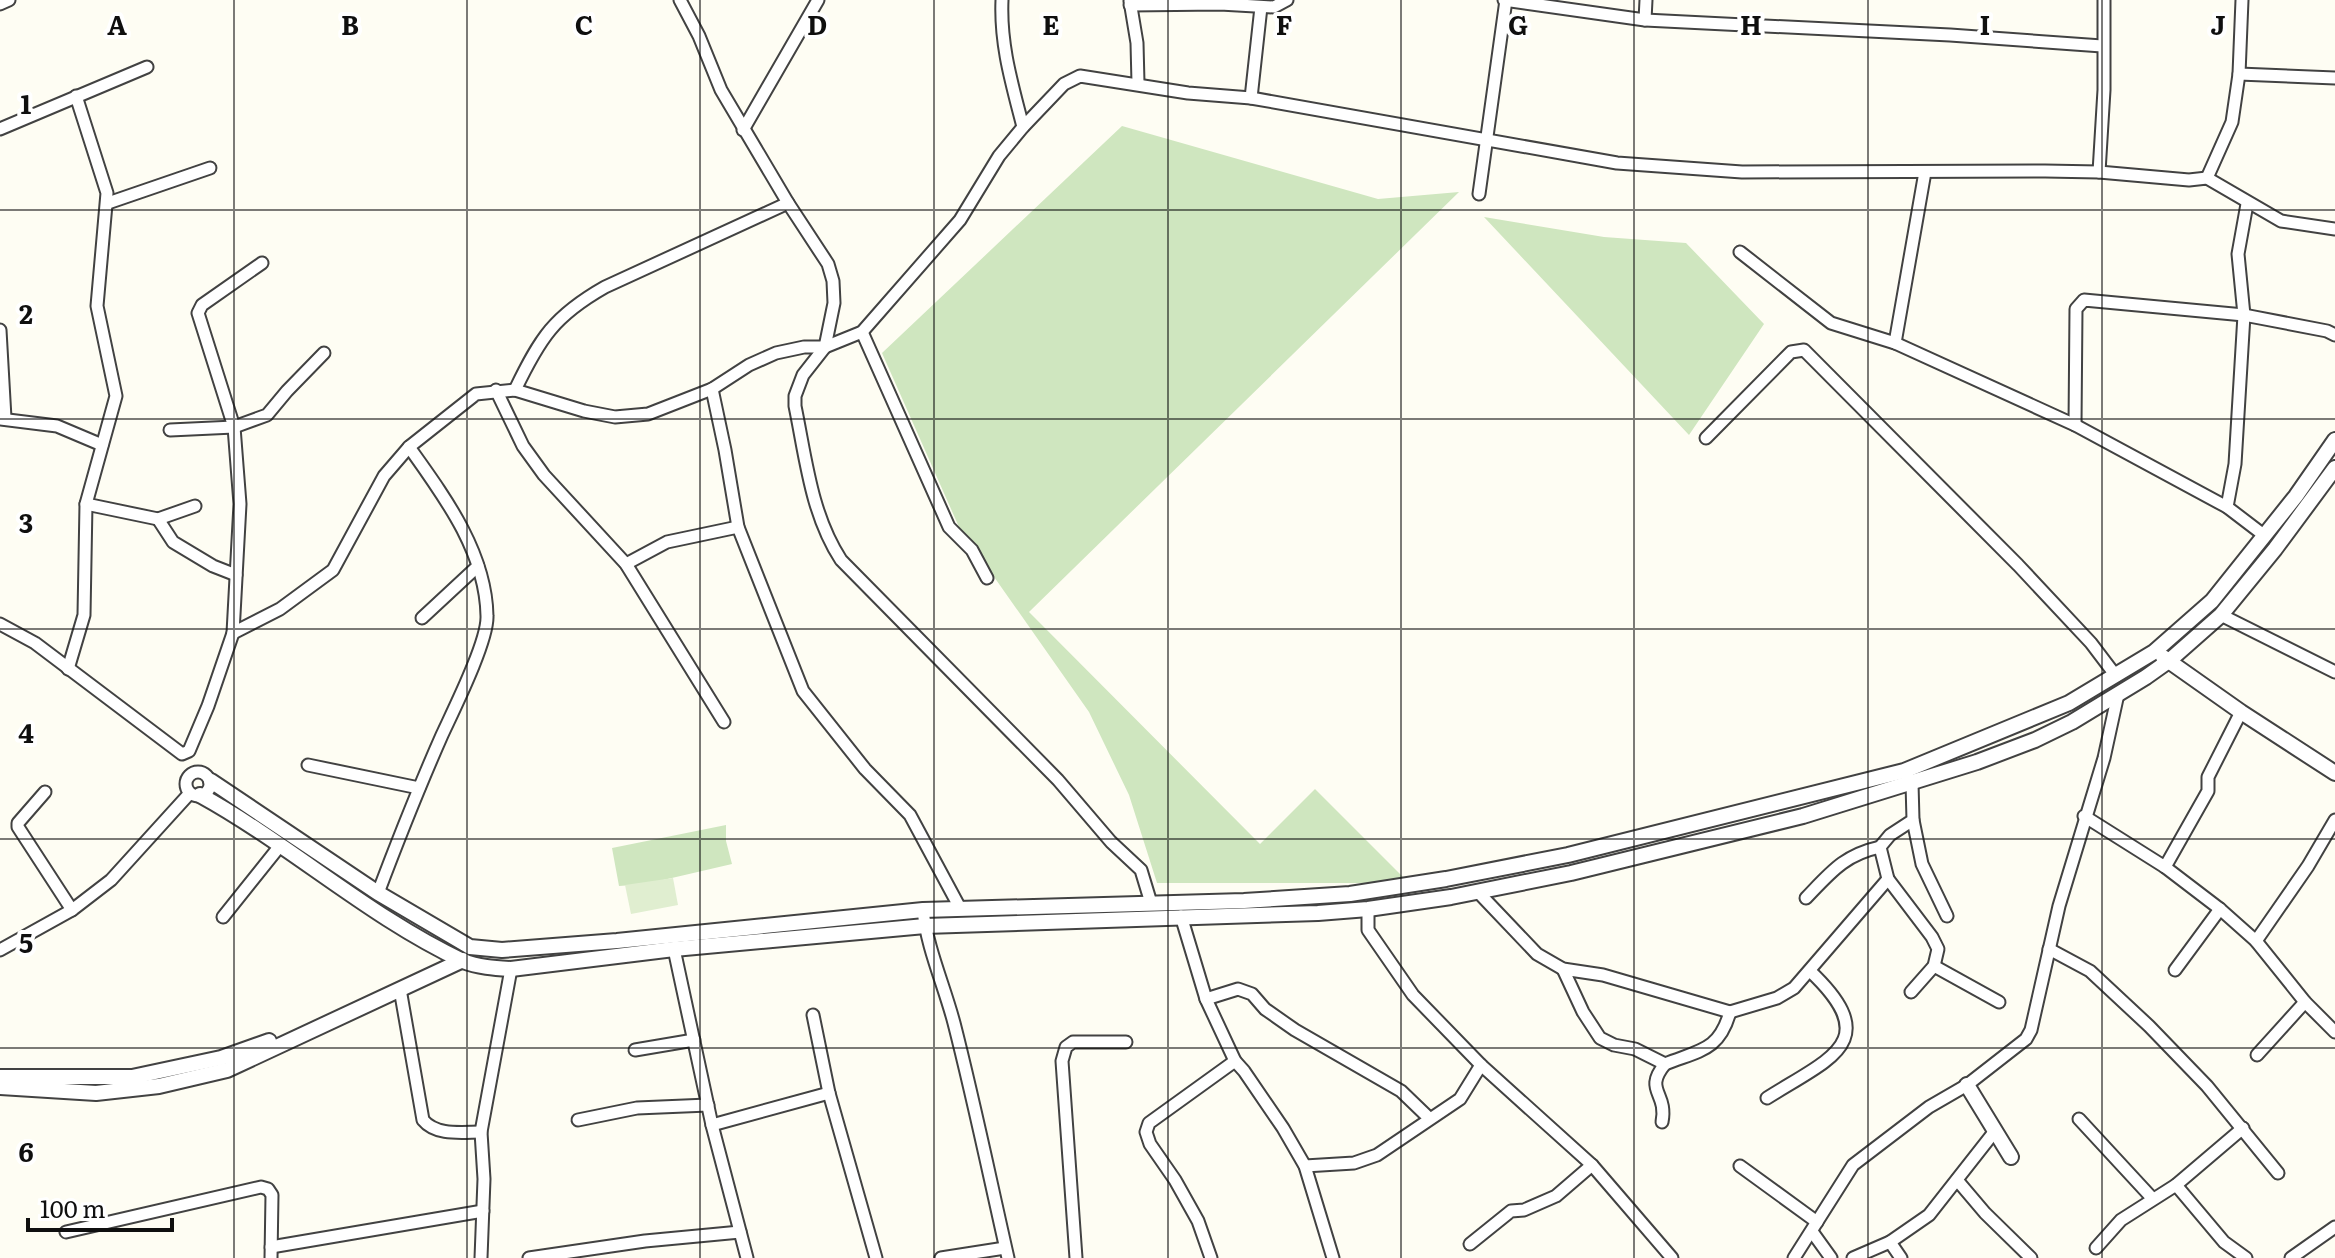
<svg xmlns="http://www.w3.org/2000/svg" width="2335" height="1258" font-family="Literata,serif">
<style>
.green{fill:#cfe6bf}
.pitch{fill:#e0eed0}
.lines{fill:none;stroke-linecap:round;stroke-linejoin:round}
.minor-casing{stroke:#424242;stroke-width:15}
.tertiary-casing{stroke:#424242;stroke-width:18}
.minor{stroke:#fff;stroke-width:11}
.tertiary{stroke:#fff;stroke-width:14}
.grid{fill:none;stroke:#0f0f0f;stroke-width:2;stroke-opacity:0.55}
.grid-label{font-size:26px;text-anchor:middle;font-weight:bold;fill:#0f0f0f;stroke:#fff;stroke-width:8;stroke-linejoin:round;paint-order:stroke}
</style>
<rect width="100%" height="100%" fill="#fefdf3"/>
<!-- green -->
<g class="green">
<polygon points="1122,126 1378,199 1459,192 1029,612 1260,844 1315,789 1406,880 1366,883 1157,883 1129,795 1089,712 959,527 882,353"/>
<polygon points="1484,217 1604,237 1686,243 1764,324 1689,435"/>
<polygon points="726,825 726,841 732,864 646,884 619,886 612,848"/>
</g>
<!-- pitch -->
<polygon class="pitch" points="673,878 678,905 631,914 625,885"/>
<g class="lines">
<defs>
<g id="minor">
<path d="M680,0L699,36L721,90L788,203L828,264L833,281L834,303L825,347L803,375L795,396V406C806,459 811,514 841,560L1058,780L1111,842L1141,870L1151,903"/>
<path d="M1002,0C1000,45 1012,84 1023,127"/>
<polyline points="1504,0 1645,20 1950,35 2102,46"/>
<polyline points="1130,1 1137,43 1138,83"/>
<polyline points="0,4 9,0"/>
<polyline points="1130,5 1220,4 1274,7 1287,0"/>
<polyline points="1645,20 1646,0"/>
<polyline points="2239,74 2335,78"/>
<polyline points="1251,98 1261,7"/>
<polyline points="0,129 147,67"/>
<polyline points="743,130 818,0"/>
<polyline points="2099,172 2104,90 2104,0"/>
<polyline points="2207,178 2232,122 2239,74 2242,0"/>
<polyline points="1479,194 1506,0"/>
<polyline points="108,203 210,168"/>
<polyline points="1740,252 1831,323 1895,343 2075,425 2227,507 2265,536"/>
<polyline points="0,330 5,418"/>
<polyline points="862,332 949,527 972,550 987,578"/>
<polyline points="1895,343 1925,172"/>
<polyline points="712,389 725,450 738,527 803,691 865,769 910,815 960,908"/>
<polyline points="496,390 523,446 544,475 626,564 724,722"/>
<path d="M515,390C540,338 554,316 605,287L788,203"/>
<polyline points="0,419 57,426 102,445"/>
<polyline points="2075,425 2076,309 2084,300 2244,315 2327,331 2335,335"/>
<polyline points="170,430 234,427 267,415 287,391 324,353"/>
<polyline points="1706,438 1791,352 1804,350 2018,565 2091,643 2116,676"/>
<polyline points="86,504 158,519 195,506"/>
<polyline points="2227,507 2235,464 2244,315 2238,254 2247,204"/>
<polyline points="158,519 173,542 213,566 236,575"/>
<polyline points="626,564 667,542 738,527"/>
<polyline points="2221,615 2335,672"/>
<polyline points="422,618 478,566"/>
<polyline points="0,624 35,643 182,754 189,751 208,706 233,633 240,504 234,427 198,313 202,305 262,263"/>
<polyline points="233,633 280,609 333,570 384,476 409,447 476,394 515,390 584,411 615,417 648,414 712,389 749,365 776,353 804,347 825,347 862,332 960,220 999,156 1023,127 1064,84 1080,76 1188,93 1251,98 1617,163 1742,172 2045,171 2099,172 2189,180 2207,178 2281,221 2335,229"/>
<polyline points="68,669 84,615 86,504 116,396 97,306 107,193 76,96"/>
<polyline points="308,765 419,788"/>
<circle cx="198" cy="784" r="12"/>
<polyline points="1908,777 1912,783 1913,820 1890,835 1880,847 1888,879 1932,937 1938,949 1934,966 1911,992"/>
<polyline points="45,792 18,823 18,827 72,910"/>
<polyline points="2084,816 2165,867 2220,909 2256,941 2305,1002 2335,1032"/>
<polyline points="1913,820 1922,864 1947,916"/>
<polyline points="2165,867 2208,791 2208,777 2241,712"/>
<polyline points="1478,892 1537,954 1563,969 1603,975 1730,1012 1777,998 1794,988 1888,879"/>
<path d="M378,893C398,840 419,787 442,735C454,709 488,641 487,616C486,552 444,496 409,447"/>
<path d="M1806,898C1831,872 1844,855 1880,847"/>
<polyline points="1368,909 1368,930 1413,995 1481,1065 1592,1165 1672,1258"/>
<path d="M923,910C927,948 944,985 954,1023C974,1101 990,1179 1008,1258"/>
<polyline points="1181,916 1206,999 1235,1061 1244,1071 1283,1128 1305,1166 1333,1258"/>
<polyline points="223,917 279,847"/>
<polyline points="2256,941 2308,866 2335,820"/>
<polyline points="674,949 712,1125 747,1258"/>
<polyline points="2049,949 2090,971 2149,1026 2207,1086 2278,1173"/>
<polyline points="0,950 72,910 111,880 190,793"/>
<polyline points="1934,966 1999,1002"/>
<path d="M1563,969L1583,1012L1600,1038L1614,1045L1635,1049L1665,1064C1700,1050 1719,1051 1730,1012"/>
<polyline points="2175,970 2220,909"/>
<path d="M400,989L423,1120C436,1136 462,1132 481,1132"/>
<polyline points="1206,999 1238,989 1252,994 1265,1009 1295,1030 1401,1091 1429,1118"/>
<polyline points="813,1015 829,1093 876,1258"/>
<polyline points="635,1050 694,1040"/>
<polyline points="2257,1055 2305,1002"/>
<path d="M1767,1098C1830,1058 1885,1042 1810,971"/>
<polyline points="2079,1119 2152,1198"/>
<polyline points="578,1120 637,1108 708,1105"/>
<path d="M1662,1122C1668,1092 1643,1091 1665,1064"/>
<polyline points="712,1125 829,1093"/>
<polyline points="1305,1166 1354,1163 1377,1155 1460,1099 1481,1065"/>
<polyline points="1740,1166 1817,1222"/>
<polyline points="1957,1180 1985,1213 2031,1258"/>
<polyline points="2176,1185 2224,1242 2246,1258"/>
<polyline points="66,1232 261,1187 268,1189 272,1195 271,1258"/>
<polyline points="1813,1233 1831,1258"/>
<polyline points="1890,1242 1901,1258"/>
<polyline points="1470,1244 1511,1211 1524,1210 1556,1196 1592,1165"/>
<polyline points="271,1247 483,1211"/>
<polyline points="2096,1248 2121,1220 2176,1185 2243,1128"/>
<polyline points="481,1258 484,1179 481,1132 511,969"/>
<polyline points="529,1258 645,1241 740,1232"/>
<polyline points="941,1258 1005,1248"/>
<polyline points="1076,1258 1062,1061 1066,1047 1073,1042 1126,1042"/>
<polyline points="1211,1258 1198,1221 1175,1180 1150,1144 1146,1132 1149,1123 1235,1061"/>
<polyline points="1794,1258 1853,1165 1929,1107 1967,1085 2026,1039 2031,1030 2059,906 2104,758 2118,694"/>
<polyline points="1853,1258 1890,1242 1929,1215 1995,1131"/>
<polyline points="2291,1258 2335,1227"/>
</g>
<g id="tertiary">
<polyline points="2163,657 2241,712 2335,773"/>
<polyline points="211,781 378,893 470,947 502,950 617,941 923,910 1244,901 1350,894 1446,879 1568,855 1904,771 2069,703 2154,652 2212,601 2296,496 2335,440"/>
<path d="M200,795C291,845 369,917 463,961C478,967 495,968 511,969L674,949L925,926L1318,913L1368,909L1451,897L1571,873L1803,816L1977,762L2035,740L2072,722L2146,677L2170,660L2221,615L2275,549L2335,468"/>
<polyline points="0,1077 132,1077 221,1058 269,1041"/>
<polyline points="1967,1085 2011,1157"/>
<polyline points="0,1087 96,1093 159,1086 227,1070 463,960"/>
</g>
</defs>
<!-- minor casing -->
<use href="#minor" class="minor-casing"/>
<!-- tertiary casing -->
<use href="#tertiary" class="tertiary-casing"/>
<!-- minor -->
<use href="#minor" class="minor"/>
<!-- tertiary -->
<use href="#tertiary" class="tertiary"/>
</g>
<!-- grid -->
<path class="grid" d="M234,0V1258M467,0V1258M700,0V1258M934,0V1258M1168,0V1258M1401,0V1258M1634,0V1258M1868,0V1258M2102,0V1258M0,210H2335M0,419H2335M0,629H2335M0,839H2335M0,1048H2335"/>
<g class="grid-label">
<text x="117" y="35">A</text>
<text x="350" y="35">B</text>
<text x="584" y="35">C</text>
<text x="817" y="35">D</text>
<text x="1051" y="35">E</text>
<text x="1284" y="35">F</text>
<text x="1518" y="35">G</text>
<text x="1751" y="35">H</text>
<text x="1985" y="35">I</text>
<text x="2218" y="35">J</text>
<text x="26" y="114">1</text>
<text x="26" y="324">2</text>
<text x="26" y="533">3</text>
<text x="26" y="743">4</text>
<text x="26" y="953">5</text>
<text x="26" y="1162">6</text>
</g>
<!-- scale -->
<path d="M28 1218v12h144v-12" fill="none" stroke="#0f0f0f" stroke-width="4"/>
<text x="40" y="1218" font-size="24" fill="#0f0f0f" stroke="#ffffff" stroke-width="6" paint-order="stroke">100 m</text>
</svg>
